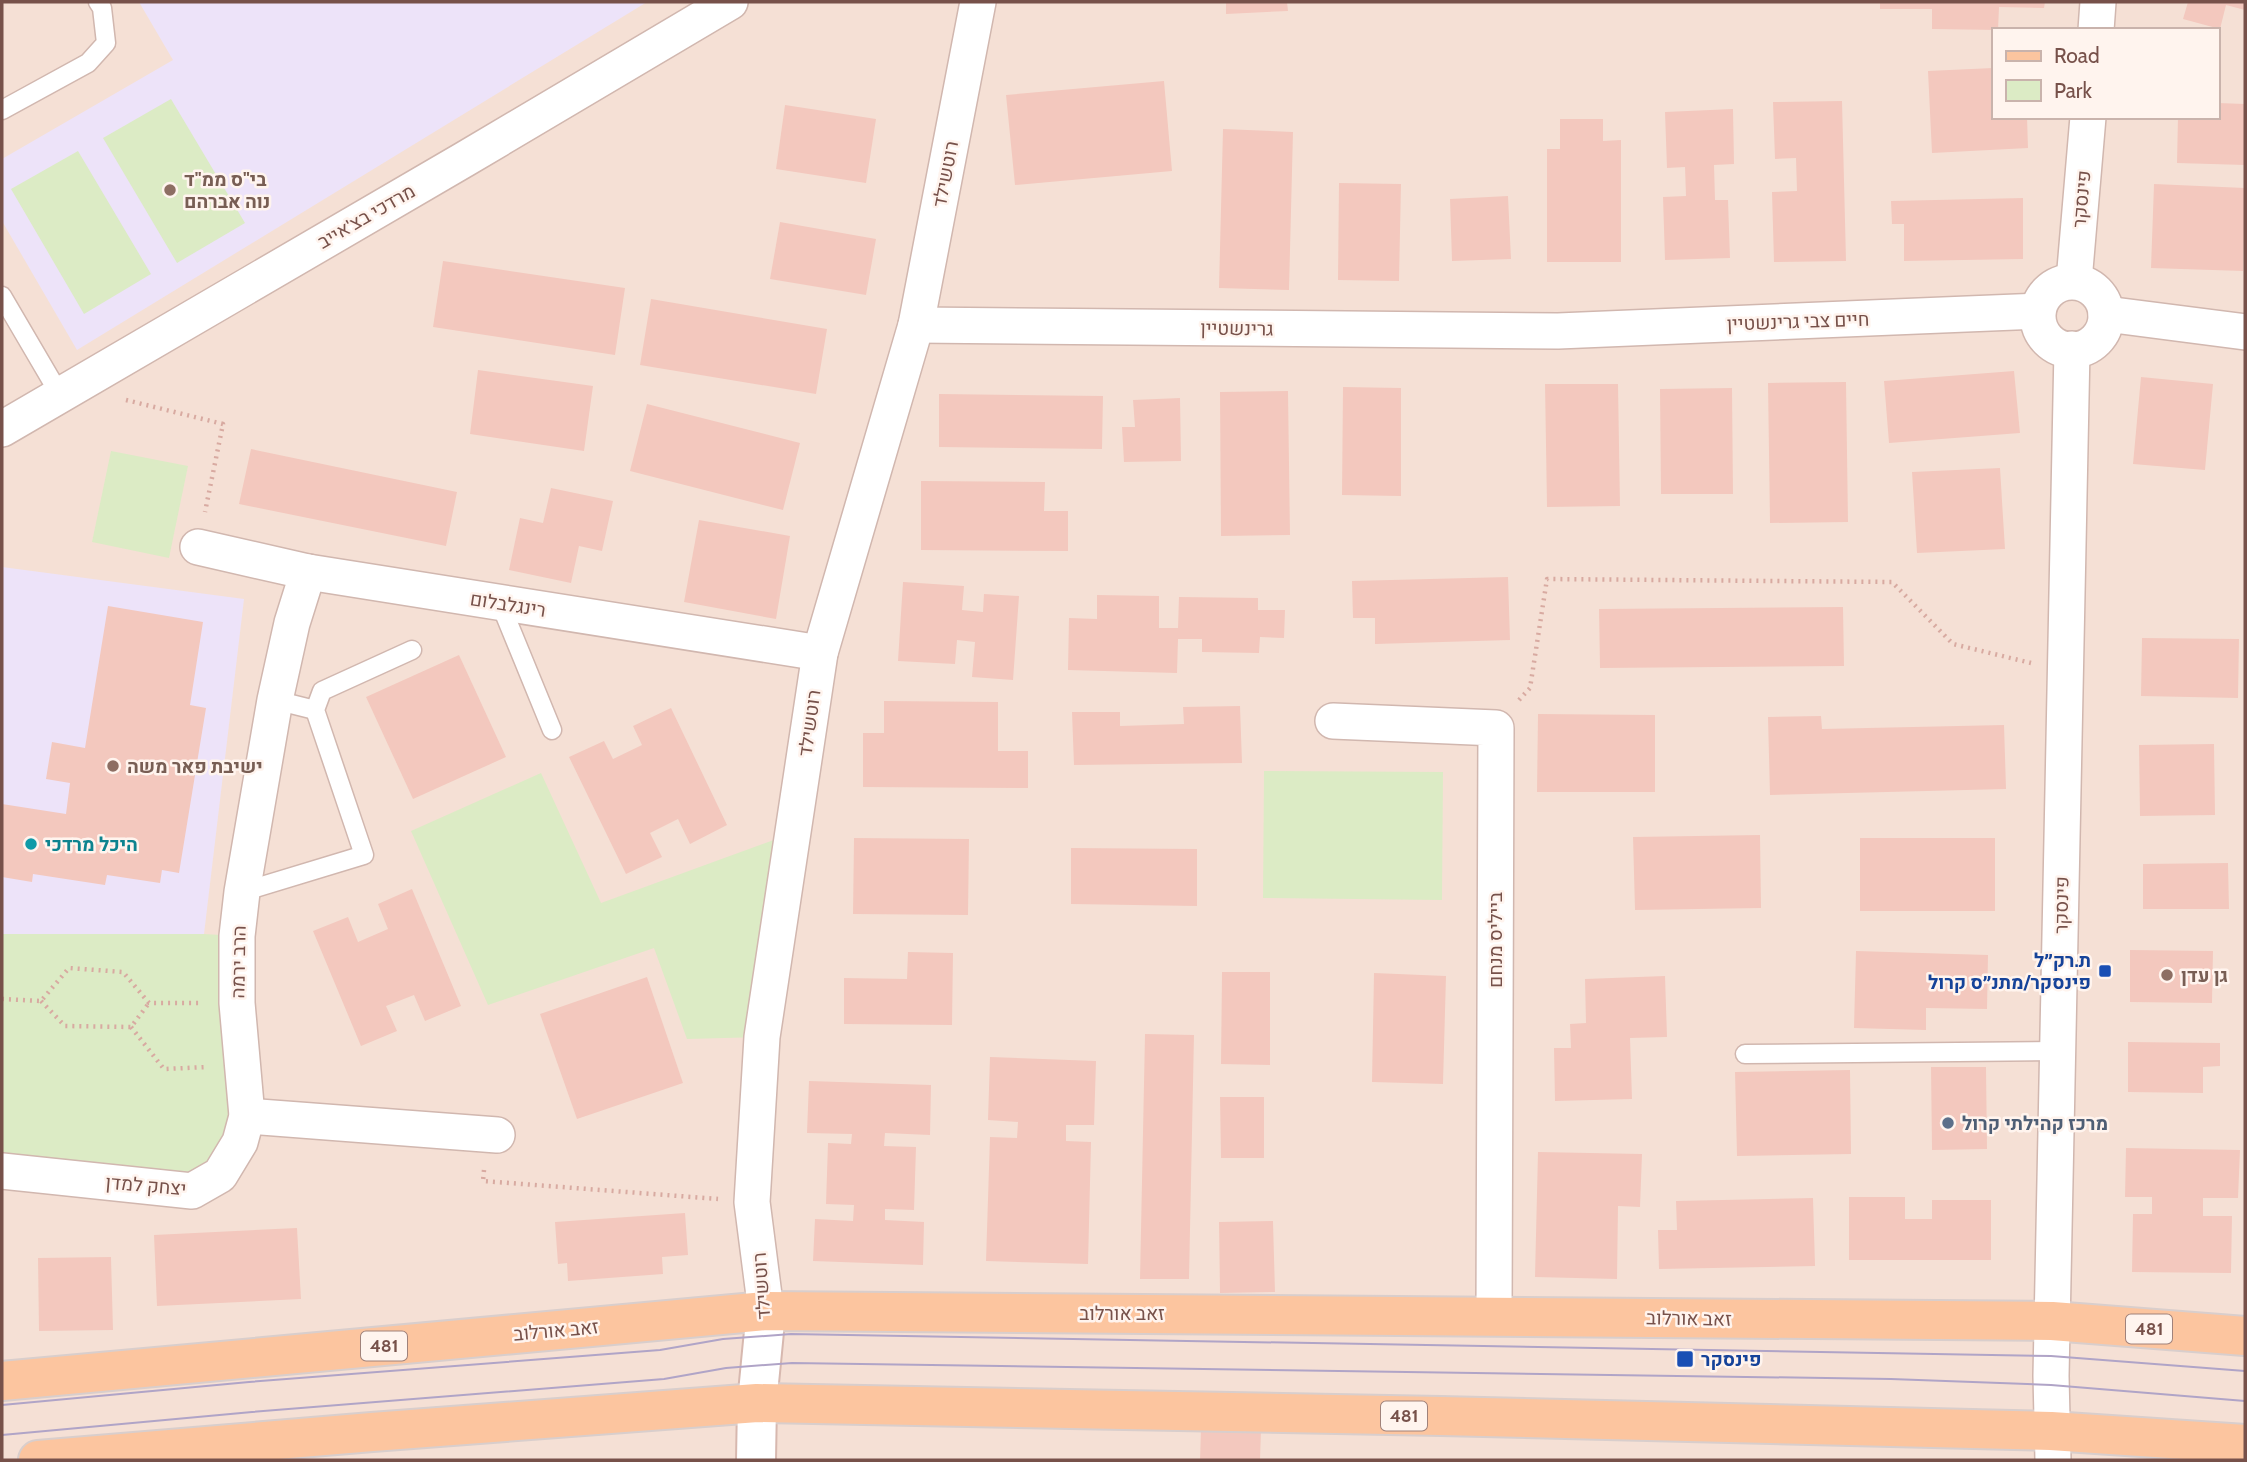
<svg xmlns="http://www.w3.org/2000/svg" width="2247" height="1462" font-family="Cabin,Heebo,sans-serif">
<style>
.residential{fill:#f5e0d5;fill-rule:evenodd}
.education{fill:#ede3f9}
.green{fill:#dcebc5}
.building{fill:#f3c8be}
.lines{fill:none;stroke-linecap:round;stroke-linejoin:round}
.lane-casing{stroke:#d1b7af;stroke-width:21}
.street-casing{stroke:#d1b7af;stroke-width:38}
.secondary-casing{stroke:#d7b8af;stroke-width:42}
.primary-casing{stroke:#d9cecc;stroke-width:42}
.path{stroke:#d8aaa1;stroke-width:4.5;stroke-dasharray:2 5;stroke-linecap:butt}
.lane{stroke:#fff;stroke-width:18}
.street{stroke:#fff;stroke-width:35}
.secondary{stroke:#fff;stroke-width:38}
.primary{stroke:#fcc59f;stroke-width:38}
.tram{stroke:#b0a4c7;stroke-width:2}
.education-dot{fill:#8d6e63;stroke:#fff4ee;stroke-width:2.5}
.culture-dot{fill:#0f9aa8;stroke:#fff4ee;stroke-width:2.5}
.transit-dot{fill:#1a4fb4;stroke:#fff4ee;stroke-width:2.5}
.service-dot{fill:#5c6f8a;stroke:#fff4ee;stroke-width:2.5}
.labels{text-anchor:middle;stroke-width:5;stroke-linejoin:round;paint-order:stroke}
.shield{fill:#fff4ee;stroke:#a0827b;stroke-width:2}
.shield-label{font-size:18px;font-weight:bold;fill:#77514a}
.street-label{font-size:19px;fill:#77514a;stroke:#fff4ee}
.education-label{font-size:19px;font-weight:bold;fill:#785e54;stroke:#fff4ee;text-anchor:start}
.culture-label{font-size:19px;font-weight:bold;fill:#0d838f;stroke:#fff4ee;text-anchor:start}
.transit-label{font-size:19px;font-weight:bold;fill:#164399;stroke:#fff4ee;text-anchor:end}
.service-label{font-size:19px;font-weight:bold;fill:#4e5e75;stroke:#fff4ee;text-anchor:start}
</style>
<rect width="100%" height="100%" fill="#fdf0e7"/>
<!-- residential -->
<path class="residential" d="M2,2H2245V1460H2ZM1993,30H2217V117H1993Z"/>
<!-- education -->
<g class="education">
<polygon points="139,2 647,2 77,350 2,221 2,159 173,60"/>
<polygon points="2,567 244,599 204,934 2,934"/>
</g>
<!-- green -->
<g class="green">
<polygon points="171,99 245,223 177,263 103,138"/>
<polygon points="78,151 151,274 84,314 11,189"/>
<polygon points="111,451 188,466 169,558 92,542"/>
<polygon points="1264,771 1443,772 1442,900 1263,898"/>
<polygon points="541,773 601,903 793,833 762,1037 687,1039 654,948 488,1005 411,831"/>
<polygon points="2,934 204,934 237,936 242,1066 220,1175 2,1171"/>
</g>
<!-- building -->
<g class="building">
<polygon points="1226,2 1287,2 1288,11 1226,14"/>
<polygon points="1880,2 2045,2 2044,8 1999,7 1998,30 1932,29 1932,9 1880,9"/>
<polygon points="2188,2 2245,2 2245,10 2226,5 2220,29 2183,19"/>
<polygon points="1993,68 1993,117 2027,117 2028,148 1932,153 1928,71"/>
<polygon points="1164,81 1172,171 1015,185 1006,95"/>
<polygon points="1842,101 1846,261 1774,262 1772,192 1797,191 1796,158 1775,159 1773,102"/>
<polygon points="2218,103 2245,104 2245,165 2177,163 2178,117 2217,117"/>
<polygon points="785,105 876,119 866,183 776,169"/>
<polygon points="1733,109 1734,164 1714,165 1715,200 1728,200 1730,258 1665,260 1663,197 1686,196 1685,167 1667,168 1665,112"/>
<polygon points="1560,119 1603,119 1603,141 1621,140 1621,262 1547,262 1547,149 1560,149"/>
<polygon points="1223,129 1293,132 1289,290 1219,288"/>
<polygon points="1339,183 1401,184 1399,281 1338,280"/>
<polygon points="2154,184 2245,188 2243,271 2151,268"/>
<polygon points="1508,196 1511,259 1452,261 1450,199"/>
<polygon points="2023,198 2023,259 1904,261 1904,224 1892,224 1891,201"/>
<polygon points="780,222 876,239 866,295 770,279"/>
<polygon points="443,261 625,288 615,355 433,327"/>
<polygon points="651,299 827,329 816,394 640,365"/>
<polygon points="478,370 593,386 584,451 470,434"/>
<polygon points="2014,371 2020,433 1889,443 1884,381"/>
<polygon points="2141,377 2213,384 2205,470 2133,464"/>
<polygon points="1846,382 1848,522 1770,523 1768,383"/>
<polygon points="1545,384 1618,384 1620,506 1547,507"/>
<polygon points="1343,387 1401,388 1401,496 1342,495"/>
<polygon points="1732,388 1733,494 1661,494 1660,389"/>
<polygon points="1288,391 1290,535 1221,536 1220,392"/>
<polygon points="939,394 1103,396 1102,449 939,447"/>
<polygon points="1180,398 1181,461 1124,462 1122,427 1135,427 1133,400"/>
<polygon points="647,404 800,443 783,510 630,471"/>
<polygon points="251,449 457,492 446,546 239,504"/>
<polygon points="2000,468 2005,549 1917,553 1912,472"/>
<polygon points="921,481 1045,482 1044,511 1068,511 1068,551 921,550"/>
<polygon points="551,488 613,501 602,551 579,546 571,583 509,570 520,518 543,523"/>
<polygon points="699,520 790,536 776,619 684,602"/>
<polygon points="1508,577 1510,640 1375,644 1375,618 1353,618 1352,581"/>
<polygon points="903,582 964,586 962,610 983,612 984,594 1019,596 1013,680 972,677 975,642 957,640 955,664 898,661"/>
<polygon points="1097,595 1159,596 1159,628 1178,628 1179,597 1258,598 1258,610 1285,610 1284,638 1260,637 1259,653 1202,652 1202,639 1178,639 1177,673 1068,670 1069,618 1097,619"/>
<polygon points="108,606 203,622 190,705 206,708 179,873 162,870 160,883 107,875 105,885 33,874 32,882 2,877 2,804 66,814 70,783 46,779 52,742 85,748"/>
<polygon points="1843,607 1844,666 1600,668 1599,609"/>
<polygon points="2142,638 2239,639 2238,698 2141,696"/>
<polygon points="459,655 506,757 413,799 366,697"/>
<polygon points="884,701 998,702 998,751 1028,751 1028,788 863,787 863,733 884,733"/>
<polygon points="1240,706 1242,763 1074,765 1072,712 1120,712 1120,726 1184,724 1183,707"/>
<polygon points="671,708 727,825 690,844 678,819 650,833 662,857 626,874 569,757 604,741 613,759 642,745 633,726"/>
<polygon points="1538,714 1655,715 1655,792 1537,792"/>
<polygon points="1821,716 1822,729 2004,725 2006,789 1770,795 1768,717"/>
<polygon points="2214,744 2215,815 2140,816 2139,745"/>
<polygon points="1760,835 1761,908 1635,910 1633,837"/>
<polygon points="854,838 969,839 968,915 853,914"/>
<rect x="1860" y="838" width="135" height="73"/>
<polygon points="1071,848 1197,849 1197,906 1071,904"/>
<polygon points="2228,863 2229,909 2143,909 2143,864"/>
<polygon points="412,889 461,1006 425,1021 414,995 386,1006 397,1031 361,1046 313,931 348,917 358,942 388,929 378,904"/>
<polygon points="2130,950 2213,951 2212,1003 2130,1002"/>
<polygon points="1856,951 1988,955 1987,1009 1926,1008 1926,1030 1854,1028"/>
<polygon points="908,952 953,953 952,1025 844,1024 844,978 907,979"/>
<polygon points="1222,972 1270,972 1270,1065 1221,1064"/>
<polygon points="1374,973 1446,976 1443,1084 1372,1082"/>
<polygon points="1665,976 1667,1037 1630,1038 1632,1099 1555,1101 1554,1048 1571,1048 1570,1024 1586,1023 1585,979"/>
<polygon points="647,977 683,1083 577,1119 540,1014"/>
<polygon points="1145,1034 1194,1035 1189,1279 1140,1279"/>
<polygon points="2128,1042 2220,1043 2220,1066 2203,1067 2203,1093 2128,1092"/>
<polygon points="990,1057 1096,1061 1094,1125 1066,1125 1066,1141 1091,1142 1088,1264 986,1261 990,1137 1017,1138 1018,1122 988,1120"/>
<polygon points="1931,1067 1986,1067 1987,1149 1932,1150"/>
<polygon points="1850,1070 1851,1154 1737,1156 1735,1072"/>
<polygon points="809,1081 931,1085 930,1135 885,1133 884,1146 916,1147 914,1210 885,1209 885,1220 924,1222 923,1265 813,1261 815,1219 853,1221 854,1205 826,1204 828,1143 851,1144 852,1134 807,1133"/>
<polygon points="1220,1097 1264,1097 1264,1158 1221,1158"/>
<polygon points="2126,1148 2240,1150 2238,1198 2203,1198 2203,1216 2232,1216 2231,1273 2132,1272 2133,1214 2152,1214 2152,1197 2125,1197"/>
<polygon points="1538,1152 1642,1154 1640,1207 1618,1206 1617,1279 1535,1277"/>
<polygon points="1849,1197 1905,1197 1905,1219 1932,1219 1932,1200 1991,1200 1991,1260 1849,1260"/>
<polygon points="1813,1198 1815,1266 1659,1269 1658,1230 1677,1230 1676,1201"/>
<polygon points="685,1213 688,1255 662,1257 663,1274 568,1281 567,1263 558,1264 555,1222"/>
<polygon points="1273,1221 1275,1292 1220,1293 1219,1222"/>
<polygon points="297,1228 301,1299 157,1306 154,1235"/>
<polygon points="111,1257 113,1330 39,1331 38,1258"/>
<polygon points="1201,1429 1261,1430 1260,1460 1200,1460"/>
</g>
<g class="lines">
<defs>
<g id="lane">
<polyline points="2,110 88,63 106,43 102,8 98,2"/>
<polyline points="2,296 60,395"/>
<polyline points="500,603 552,730"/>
<polyline points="275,700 315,710"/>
<polyline points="242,892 364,855 315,710 322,691 412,650"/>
<polyline points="1745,1054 2058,1051"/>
</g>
<g id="street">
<polyline points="2096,30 2098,2"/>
<polyline points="2074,281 2088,117"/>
<circle cx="2072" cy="316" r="34"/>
<polyline points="2106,314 2245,332"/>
<polyline points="916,325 1558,331 2038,311"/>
<polyline points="2,429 465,159 730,2"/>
<polyline points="198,547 308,572 820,653"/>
<polyline points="1333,721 1496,728 1494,1316"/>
<polyline points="247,1116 497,1135"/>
<polyline points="2,1171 192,1191 220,1175 240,1142 247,1116 237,1003 237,936 242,892 275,700 292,623 308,572"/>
<polyline points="766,1311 752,1202 762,1037 820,653 916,325 978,2"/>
<polyline points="2053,1460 2051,1376 2072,349"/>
</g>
<polyline id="secondary" points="756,1460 757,1403 766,1311"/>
<g id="primary">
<polyline points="2,1381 766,1311 2052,1321 2245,1336"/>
<polyline points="38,1460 372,1432 757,1403 1441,1416 2051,1431 2245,1444"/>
</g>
</defs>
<!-- lane casing -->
<use href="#lane" class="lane-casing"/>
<!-- street casing -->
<use href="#street" class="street-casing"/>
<!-- secondary casing -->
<use href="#secondary" class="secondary-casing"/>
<!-- primary casing -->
<use href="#primary" class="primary-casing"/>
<!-- path -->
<g class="path">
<polyline points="126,400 223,424 205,512"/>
<polyline points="1519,700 1530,688 1547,579 1892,582 1953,644 2031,663"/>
<polyline points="2,999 41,1001 69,968 123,972 149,1003 202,1003"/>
<polyline points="41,1001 65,1026 131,1027 149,1003"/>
<polyline points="131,1027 164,1069 208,1067"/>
<polyline points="484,1170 483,1181 718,1199"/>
</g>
<!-- lane -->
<use href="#lane" class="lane"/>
<!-- street -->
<use href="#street" class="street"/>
<!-- secondary -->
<use href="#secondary" class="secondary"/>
<!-- primary -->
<use href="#primary" class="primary"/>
<!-- tram -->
<g class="tram">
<polyline points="2,1405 249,1382 660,1350 723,1339 791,1334 2051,1356 2245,1371"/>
<polyline points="2,1435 252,1412 664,1379 726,1368 792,1363 1891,1379 2051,1385 2245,1401"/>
</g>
</g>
<!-- markers -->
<g class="education-dot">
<circle cx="170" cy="190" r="7"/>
<circle cx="113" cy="766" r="7"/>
<circle cx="2167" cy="975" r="7"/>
</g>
<circle class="culture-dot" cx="31" cy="844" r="7"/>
<g class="transit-dot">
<rect x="2098" y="964" width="14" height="14" rx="3.5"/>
<rect x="1676" y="1350" width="18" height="18" rx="3.5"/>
</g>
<circle class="service-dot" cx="1948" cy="1123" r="7"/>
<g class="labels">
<!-- shield labels -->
<g class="shield">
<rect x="2126" y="1314.5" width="46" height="29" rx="5"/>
<rect x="361" y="1331.5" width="46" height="29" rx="5"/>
<rect x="1381" y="1401.5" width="46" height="29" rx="5"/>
</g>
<g class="shield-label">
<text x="2149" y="1335">481</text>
<text x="384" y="1352">481</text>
<text x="1404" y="1422">481</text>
</g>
<!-- street labels -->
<g class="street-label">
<text transform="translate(945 174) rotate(-79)" y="7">רוטשילד</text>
<text transform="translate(2081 199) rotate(-85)" y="7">פינסקר</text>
<text transform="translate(366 216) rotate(-30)" y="7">מרדכי בצ'אייב</text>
<text transform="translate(1798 321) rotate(-2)" y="7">חיים צבי גרינשטיין</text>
<text transform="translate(1237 328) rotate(1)" y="7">גרינשטיין</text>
<text transform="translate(508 604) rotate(9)" y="7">רינגלבלום</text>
<text transform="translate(809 723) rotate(-82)" y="7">רוטשילד</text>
<text transform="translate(2061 905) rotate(-89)" y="7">פינסקר</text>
<text transform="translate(1495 940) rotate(-90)" y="7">בייליס מנחם</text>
<text transform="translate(238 962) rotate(-89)" y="7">הרב ירמה</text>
<text transform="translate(146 1185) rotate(5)" y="7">יצחק למדן</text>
<text transform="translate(761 1286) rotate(-94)" y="7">רוטשילד</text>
<text x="1122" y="1320">זאב אורלוב</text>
<text transform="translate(1689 1318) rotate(1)" y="7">זאב אורלוב</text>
<text transform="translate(556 1330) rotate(-5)" y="7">זאב אורלוב</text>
</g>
<!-- education labels -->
<g class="education-label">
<text x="184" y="186">בי"ס ממ"ד<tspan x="184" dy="22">נוה אברהם</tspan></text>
<text x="127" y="773">ישיבת פאר משה</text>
<text x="2181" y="982">גן עדן</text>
</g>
<!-- culture labels -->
<g class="culture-label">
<text x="45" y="851">היכל מרדכי</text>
</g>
<!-- transit labels -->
<g class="transit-label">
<text x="2091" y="967">ת.רק״ל<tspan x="2091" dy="22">פינסקר/מתנ״ס קרול</tspan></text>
<text x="1701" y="1366" text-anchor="start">פינסקר</text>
</g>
<!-- service labels -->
<g class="service-label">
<text x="1962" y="1130">מרכז קהילתי קרול</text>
</g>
</g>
<!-- border -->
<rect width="2247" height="1462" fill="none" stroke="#77514a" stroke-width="7"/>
<!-- legend -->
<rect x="1992" y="28" width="228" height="91" fill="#fff4ee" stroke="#c9b3ac" stroke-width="2"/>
<rect x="2006" y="51" width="35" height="10" fill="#fcc59f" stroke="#c9b3ac" stroke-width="2"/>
<text x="2054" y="63" font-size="21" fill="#77514a">Road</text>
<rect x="2006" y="80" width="35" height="21" fill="#dcebc5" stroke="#c9b3ac" stroke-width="2"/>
<text x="2054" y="98" font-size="21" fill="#77514a">Park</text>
</svg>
